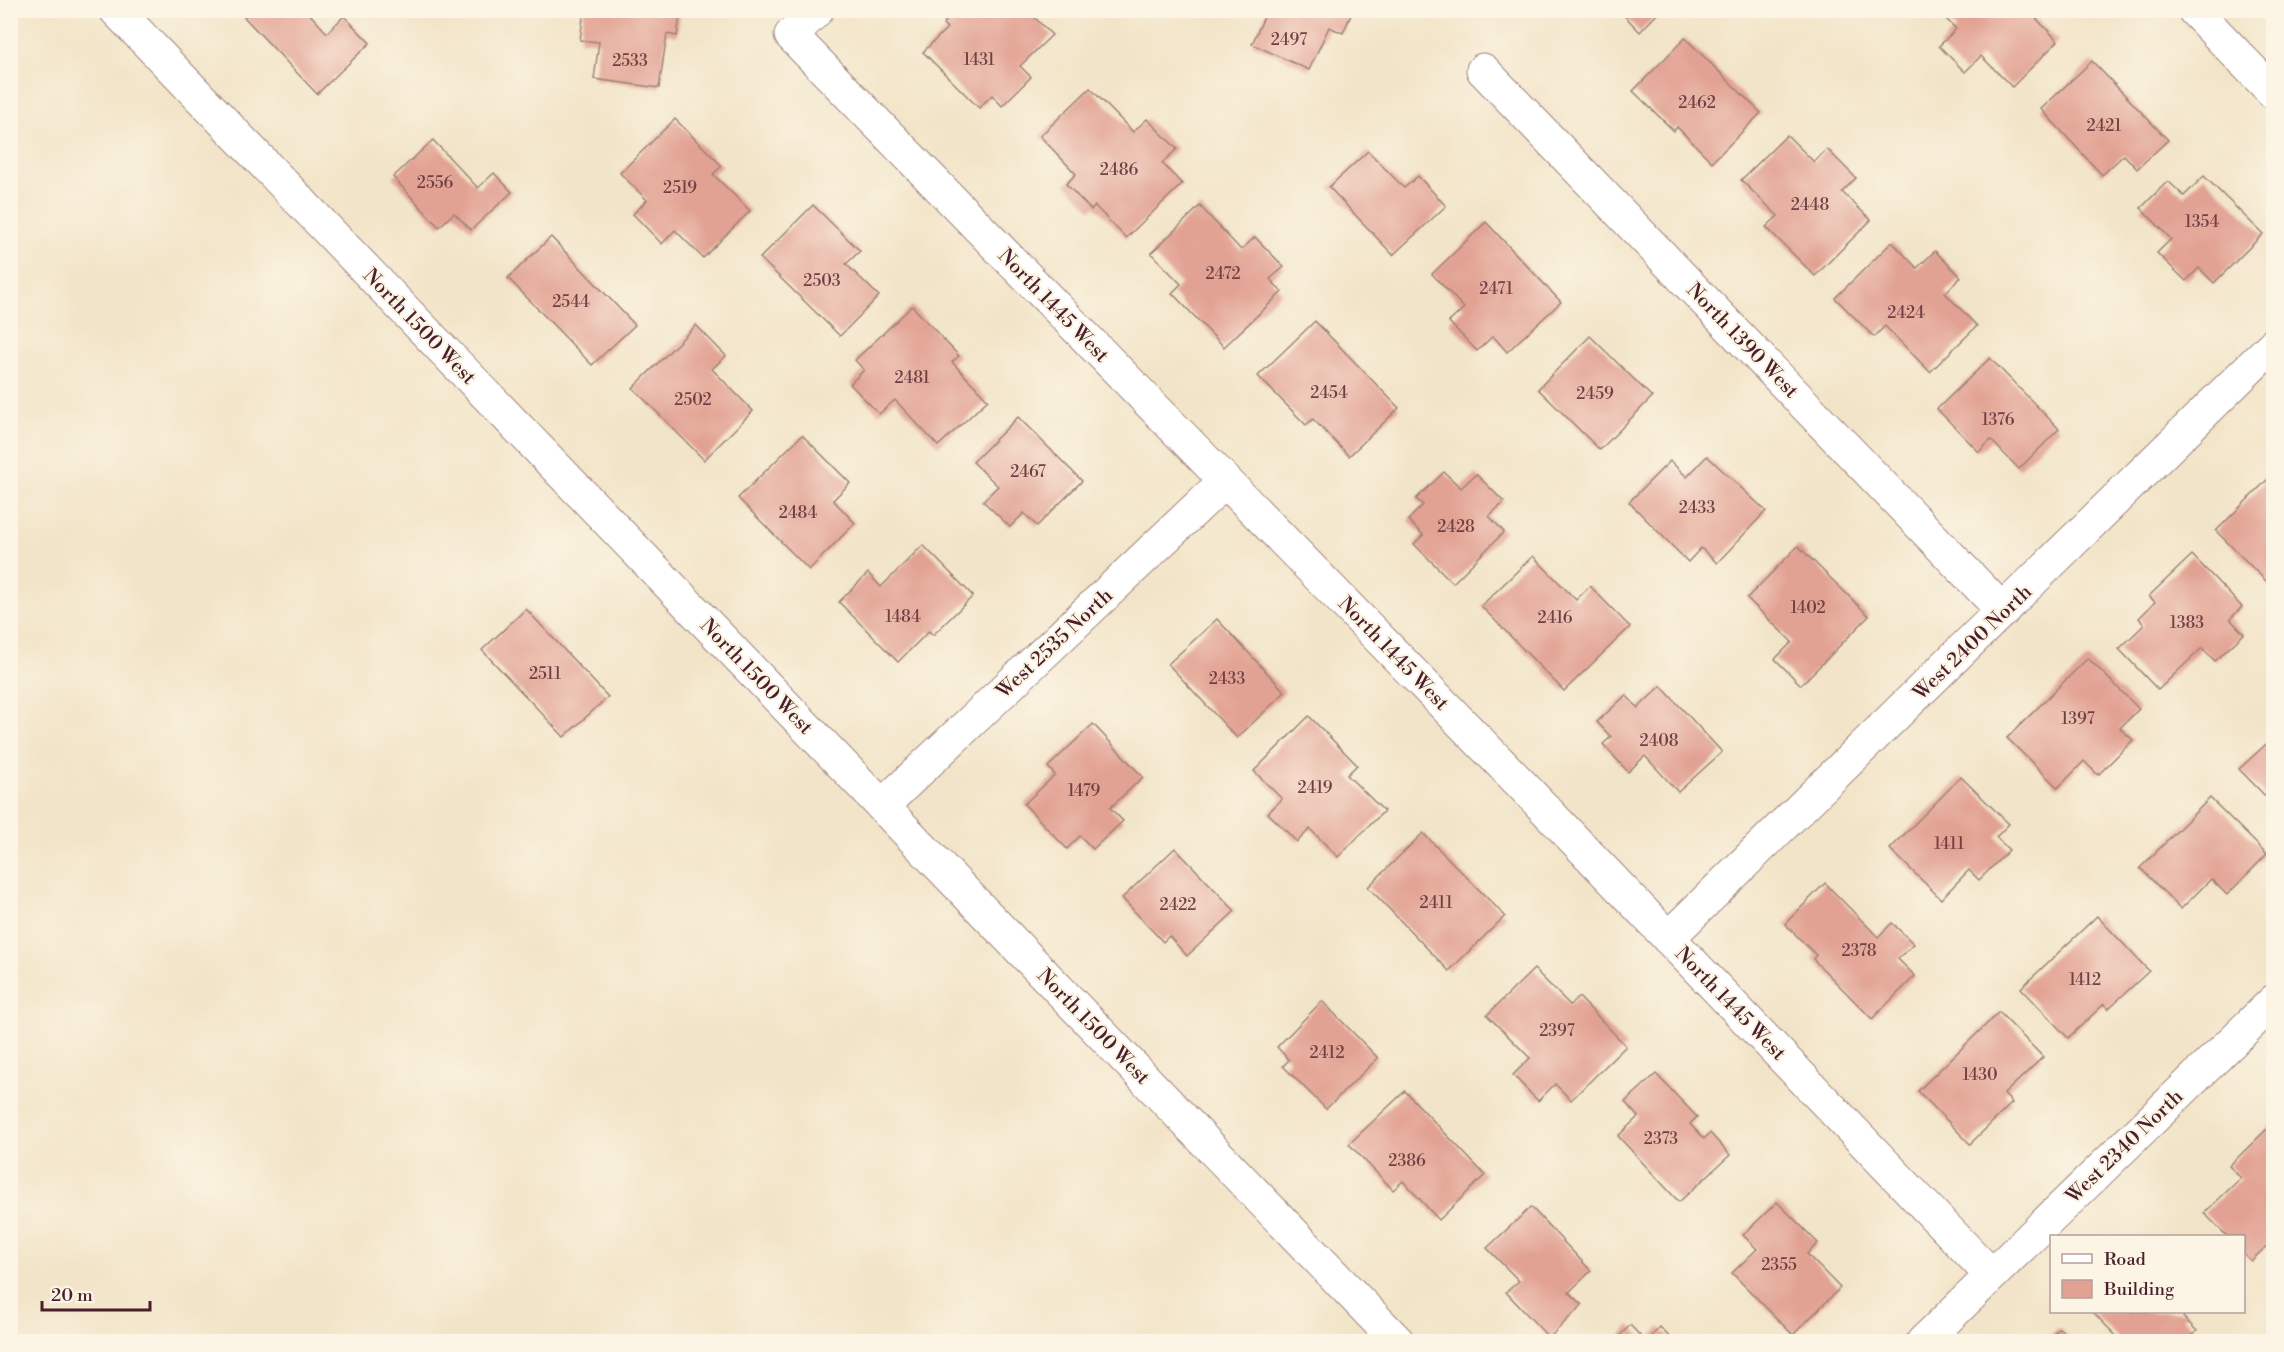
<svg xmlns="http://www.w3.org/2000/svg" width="2284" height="1352" font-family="'Libre Bodoni',serif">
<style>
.building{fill:#e2a293}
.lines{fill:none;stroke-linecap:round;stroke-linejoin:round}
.minor-casing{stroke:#9e827a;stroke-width:35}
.tertiary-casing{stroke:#9e827a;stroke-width:35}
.minor{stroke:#fff;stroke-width:33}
.tertiary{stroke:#fff;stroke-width:33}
.labels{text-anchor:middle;stroke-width:4.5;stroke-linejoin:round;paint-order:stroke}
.number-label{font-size:16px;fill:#704045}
.street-label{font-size:20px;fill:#4a1f2b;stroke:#fcf5e5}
</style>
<rect width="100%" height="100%" fill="#fcf5e5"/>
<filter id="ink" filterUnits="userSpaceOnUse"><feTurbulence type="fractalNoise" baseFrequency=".0167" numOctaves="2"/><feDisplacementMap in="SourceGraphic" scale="12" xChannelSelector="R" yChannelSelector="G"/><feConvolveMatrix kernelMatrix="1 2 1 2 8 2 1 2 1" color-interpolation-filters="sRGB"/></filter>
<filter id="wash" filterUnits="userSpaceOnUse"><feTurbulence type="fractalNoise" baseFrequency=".008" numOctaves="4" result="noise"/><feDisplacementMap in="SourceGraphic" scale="24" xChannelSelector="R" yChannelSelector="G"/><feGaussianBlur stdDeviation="1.35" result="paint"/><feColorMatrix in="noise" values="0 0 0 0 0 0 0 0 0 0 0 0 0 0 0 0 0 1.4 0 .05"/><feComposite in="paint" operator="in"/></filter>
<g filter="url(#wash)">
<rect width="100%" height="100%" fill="#f2e4c8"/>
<g id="blocks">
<!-- building -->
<g class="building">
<polygon points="251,10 306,10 327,33 344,16 370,43 317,94 244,17"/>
<polygon points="584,10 681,10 677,36 667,34 659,88 594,79 599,42 580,40"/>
<polygon points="956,10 1027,10 1052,35 1020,66 1031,77 1002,106 992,95 979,108 923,52 947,28 943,24"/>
<polygon points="1267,10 1353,10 1343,33 1329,27 1309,70 1252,44"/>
<polygon points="1619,10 1661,10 1640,32"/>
<polygon points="1937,10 2028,10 2058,41 2012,87 1981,56 1965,72 1939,46 1956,29"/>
<polygon points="1685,38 1761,113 1712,162 1677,127 1674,131 1633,91"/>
<polygon points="2092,61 2168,140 2137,169 2124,155 2102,175 2041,109"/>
<polygon points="1090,88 1133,132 1147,119 1177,149 1162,163 1182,184 1126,238 1095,206 1091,210 1066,184 1076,174 1040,136"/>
<polygon points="675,119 722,166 713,174 750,211 703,258 675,230 662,244 633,214 647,200 620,173"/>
<polygon points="1787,135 1814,162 1827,149 1856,178 1842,192 1871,220 1815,276 1766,227 1778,216 1741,180"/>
<polygon points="433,140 478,188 494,173 512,192 471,230 454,213 439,227 393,177"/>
<polygon points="1368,151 1404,188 1418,176 1446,206 1393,255 1329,187"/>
<polygon points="2204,176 2263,234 2214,283 2199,268 2186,281 2157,253 2171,239 2141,208 2168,181 2184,196"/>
<polygon points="813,205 860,251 846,264 879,296 840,336 760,258"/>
<polygon points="1200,206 1241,250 1255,237 1284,267 1270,279 1282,292 1224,347 1172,293 1181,284 1151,253"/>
<polygon points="1486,222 1561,302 1507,352 1493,336 1477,351 1449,322 1464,308 1432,274"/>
<polygon points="551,237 635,325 592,365 508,278"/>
<polygon points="1892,242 1917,268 1935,251 1961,277 1945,293 1977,326 1930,372 1885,326 1874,337 1835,298"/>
<polygon points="912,306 959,356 952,362 988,400 938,446 895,400 879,414 850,384 864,370 855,360"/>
<polygon points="1315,321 1399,408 1349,456 1313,419 1306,425 1258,376"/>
<polygon points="696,325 726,356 712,369 753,411 704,460 633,388"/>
<polygon points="1590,336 1652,397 1600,450 1538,389"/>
<polygon points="1990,358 2059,429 2019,469 1991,440 1979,452 1937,409"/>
<polygon points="1018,417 1082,481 1037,526 1024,513 1010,527 983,501 998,486 973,462"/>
<polygon points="802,435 850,483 833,500 855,523 809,570 738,498"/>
<polygon points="1707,456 1766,511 1717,563 1701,548 1688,562 1629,502 1670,461 1687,477"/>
<polygon points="1444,472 1461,488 1476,474 1504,502 1489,516 1504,532 1453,583 1414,544 1423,535 1408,520 1423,505 1416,499"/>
<polygon points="2268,479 2274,485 2272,587 2216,531"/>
<polygon points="923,545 973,596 933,635 929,631 898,662 839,602 868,573 881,587"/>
<polygon points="1798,546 1869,616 1801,685 1775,659 1792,642 1747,598"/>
<polygon points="2192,555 2242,607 2230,619 2244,634 2215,661 2202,648 2158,690 2119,649 2144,625 2139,618 2155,602 2149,596"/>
<polygon points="1533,556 1576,600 1590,586 1630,627 1564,691 1481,606"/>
<polygon points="526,609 608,697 564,737 482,650"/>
<polygon points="1217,619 1285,692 1237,738 1168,664"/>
<polygon points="2088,658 2139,709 2120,728 2133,740 2098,775 2084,761 2058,788 2007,738"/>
<polygon points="1661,686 1722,752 1678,792 1645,756 1628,772 1603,744 1611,737 1597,722 1626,695 1638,708"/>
<polygon points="1309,716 1357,765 1347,775 1384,811 1338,857 1310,829 1297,842 1268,813 1282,799 1254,771"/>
<polygon points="1093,724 1143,777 1110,808 1123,821 1093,849 1080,836 1067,849 1024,804 1055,775 1048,767"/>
<polygon points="2274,737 2274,805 2239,769"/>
<polygon points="1961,777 2009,824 1996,837 2009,850 1979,880 1969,870 1941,899 1890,849"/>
<polygon points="2210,798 2267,854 2227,895 2211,879 2181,909 2140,868"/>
<polygon points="1423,833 1505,916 1449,971 1368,887"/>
<polygon points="1175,848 1235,911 1187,956 1169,936 1163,942 1122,898"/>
<polygon points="1825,883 1878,937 1892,923 1914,944 1898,959 1915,976 1872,1019 1813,959 1816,955 1785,924"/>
<polygon points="2097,916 2149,971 2108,1009 2104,1004 2068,1038 2021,988"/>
<polygon points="1534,969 1570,1005 1579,997 1626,1046 1571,1100 1555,1084 1538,1101 1513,1075 1530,1058 1487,1015"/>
<polygon points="1322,1001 1378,1058 1326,1109 1283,1066 1289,1060 1277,1047"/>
<polygon points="1999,1012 2043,1057 2004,1094 2012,1103 1970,1144 1918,1091"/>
<polygon points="1656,1074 1697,1117 1690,1124 1704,1139 1710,1133 1730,1155 1679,1202 1618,1136 1638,1117 1625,1102"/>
<polygon points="1405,1091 1485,1175 1439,1220 1403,1181 1393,1190 1349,1144"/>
<polygon points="2274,1122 2274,1239 2251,1261 2244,1254 2244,1236 2227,1236 2204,1213 2241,1178 2229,1166"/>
<polygon points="1777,1202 1818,1243 1807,1254 1840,1288 1793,1335 1732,1273 1757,1249 1743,1235"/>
<polygon points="1531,1207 1591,1271 1569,1292 1582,1305 1549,1338 1506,1292 1519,1281 1487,1248"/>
<polygon points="2093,1312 2189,1312 2183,1317 2197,1331 2186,1342 2122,1342"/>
<polygon points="1630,1325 1646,1342 1614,1342"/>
<polygon points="1660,1327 1674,1342 1646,1342"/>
<polygon points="2059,1328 2072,1342 2045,1342"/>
</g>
</g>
</g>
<g filter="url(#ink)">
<use href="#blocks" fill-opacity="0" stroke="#9e827a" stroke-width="1.5"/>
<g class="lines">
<defs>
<g id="minor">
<polyline points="817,10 791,35 1521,784 1991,1275"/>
<polyline points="2194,10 2274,93"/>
<polyline points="1483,70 2003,611"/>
<polyline points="882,806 1225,481"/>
<polyline points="1668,938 2274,344"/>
<polyline points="1923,1342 2274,1001"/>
</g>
<polyline id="tertiary" points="116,10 1398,1342"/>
</defs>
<!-- minor casing -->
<use href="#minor" class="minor-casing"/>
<!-- tertiary casing -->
<use href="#tertiary" class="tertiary-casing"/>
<!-- minor -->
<use href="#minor" class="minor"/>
<!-- tertiary -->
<use href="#tertiary" class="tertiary"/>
</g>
</g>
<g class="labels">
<!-- number labels -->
<g class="number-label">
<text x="1289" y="45">2497</text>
<text x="979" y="65">1431</text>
<text x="630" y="66">2533</text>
<text x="1697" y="108">2462</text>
<text x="2104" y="131">2421</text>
<text x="1119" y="175">2486</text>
<text x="435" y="188">2556</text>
<text x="680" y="193">2519</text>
<text x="1810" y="210">2448</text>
<text x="2202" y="227">1354</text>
<text x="1223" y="279">2472</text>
<text x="822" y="286">2503</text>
<text x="1496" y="294">2471</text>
<text x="571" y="307">2544</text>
<text x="1906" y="318">2424</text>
<text x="912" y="383">2481</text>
<text x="1329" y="398">2454</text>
<text x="1595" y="399">2459</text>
<text x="693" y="405">2502</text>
<text x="1998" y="425">1376</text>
<text x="1028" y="477">2467</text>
<text x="1697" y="513">2433</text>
<text x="798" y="518">2484</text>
<text x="1456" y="532">2428</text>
<text x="1808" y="613">1402</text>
<text x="903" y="622">1484</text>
<text x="1555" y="623">2416</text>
<text x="2187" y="628">1383</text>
<text x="545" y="679">2511</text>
<text x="1227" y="684">2433</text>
<text x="2078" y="724">1397</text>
<text x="1659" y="746">2408</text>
<text x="1315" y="793">2419</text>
<text x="1084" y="796">1479</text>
<text x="1949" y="849">1411</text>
<text x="1436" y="908">2411</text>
<text x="1178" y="910">2422</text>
<text x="1859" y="956">2378</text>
<text x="2085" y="985">1412</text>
<text x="1557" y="1036">2397</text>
<text x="1327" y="1058">2412</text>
<text x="1980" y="1080">1430</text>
<text x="1661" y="1144">2373</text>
<text x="1407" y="1166">2386</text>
<text x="1779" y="1270">2355</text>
</g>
<!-- street labels -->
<g class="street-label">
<text transform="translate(1054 305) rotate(46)" y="7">North 1445 West</text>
<text transform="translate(420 326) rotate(46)" y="7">North 1500 West</text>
<text transform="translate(1743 340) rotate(46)" y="7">North 1390 West</text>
<text transform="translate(1972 642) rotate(-44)" y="7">West 2400 North</text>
<text transform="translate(1054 643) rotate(-43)" y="7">West 2535 North</text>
<text transform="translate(1394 653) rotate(46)" y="7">North 1445 West</text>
<text transform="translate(757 676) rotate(46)" y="7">North 1500 West</text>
<text transform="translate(1731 1003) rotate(46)" y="7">North 1445 West</text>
<text transform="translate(1094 1026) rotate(46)" y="7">North 1500 West</text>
<text transform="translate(2124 1146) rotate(-44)" y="7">West 2340 North</text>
</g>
</g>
<!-- margin -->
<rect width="2284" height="1352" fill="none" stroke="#fcf5e5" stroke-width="36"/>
<!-- legend -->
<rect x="2050" y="1235" width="195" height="78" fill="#fcf5e5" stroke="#b59f9b" stroke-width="1.5"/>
<rect x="2062" y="1254" width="30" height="9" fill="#ffffff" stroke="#b59f9b" stroke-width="1.5"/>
<text x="2104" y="1265" font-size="18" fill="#4a1f2b">Road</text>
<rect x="2062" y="1280" width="30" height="18" fill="#e2a293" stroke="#b59f9b" stroke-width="1.5"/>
<text x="2104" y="1295" font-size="18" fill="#4a1f2b">Building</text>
<!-- scale -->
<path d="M42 1301v9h108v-9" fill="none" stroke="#4a1f2b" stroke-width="3"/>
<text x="51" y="1301" font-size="18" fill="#4a1f2b" stroke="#fcf5e5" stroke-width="4.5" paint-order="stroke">20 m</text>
</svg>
